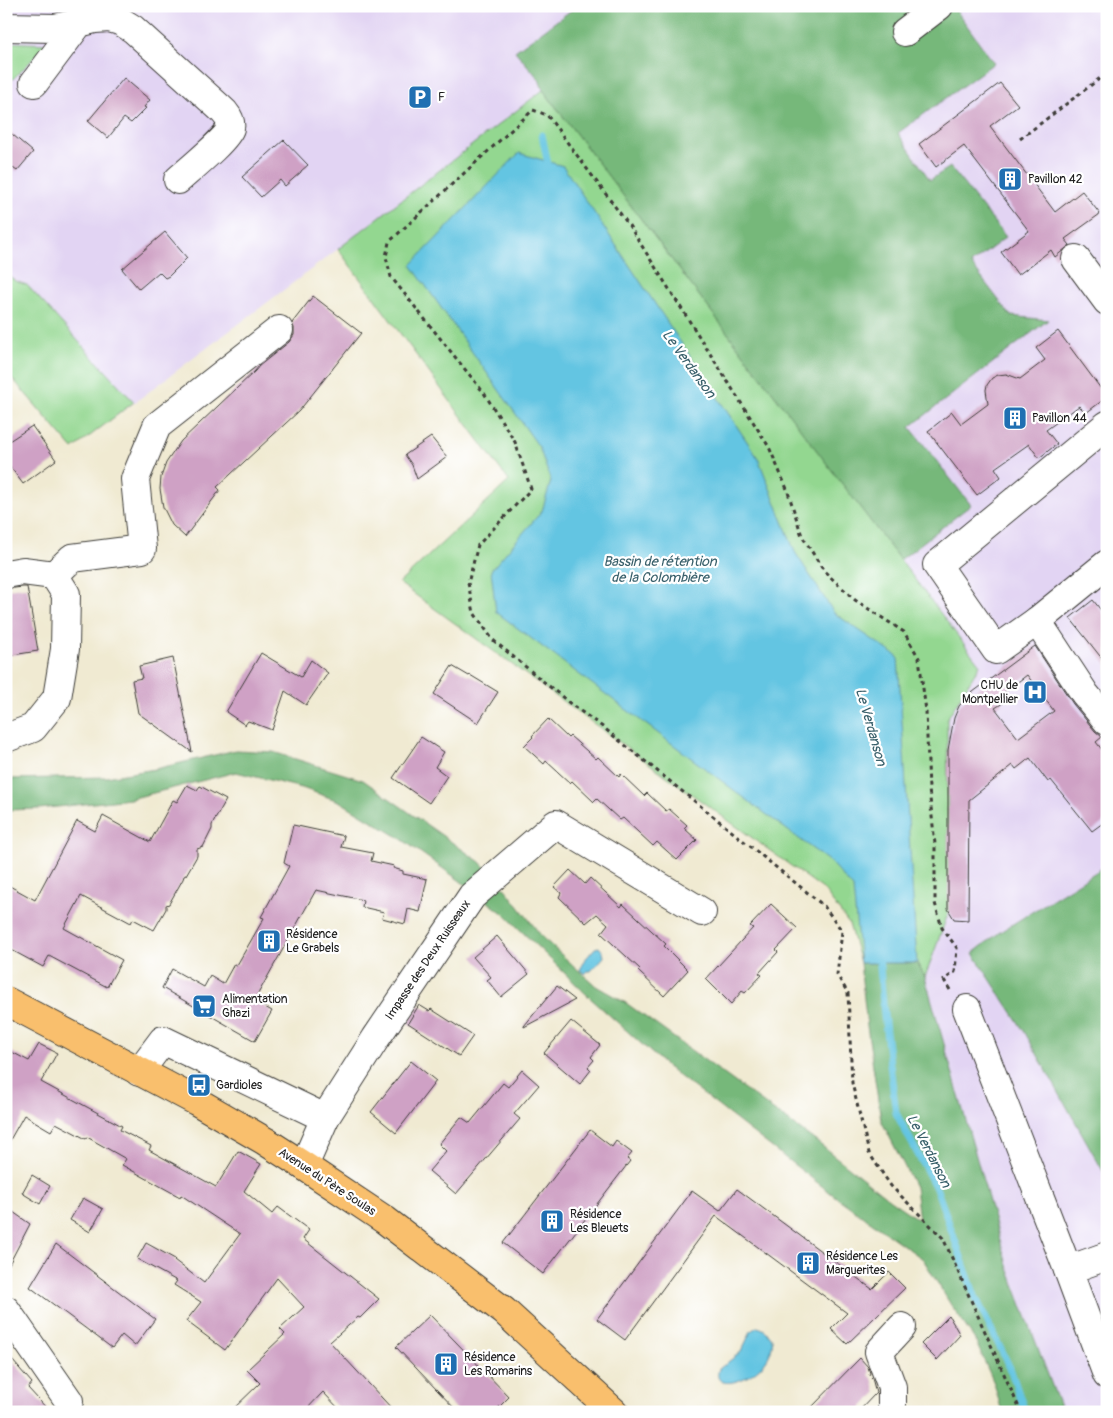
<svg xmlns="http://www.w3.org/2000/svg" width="1113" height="1418" font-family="Pangolin,sans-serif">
  <rect width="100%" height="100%" fill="#fff"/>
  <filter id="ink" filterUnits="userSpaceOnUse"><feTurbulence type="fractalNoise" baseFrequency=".02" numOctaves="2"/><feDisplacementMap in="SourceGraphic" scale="10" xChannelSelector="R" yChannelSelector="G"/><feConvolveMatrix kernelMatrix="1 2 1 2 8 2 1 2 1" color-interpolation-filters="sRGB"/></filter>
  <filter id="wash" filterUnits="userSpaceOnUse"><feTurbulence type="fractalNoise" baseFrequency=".0096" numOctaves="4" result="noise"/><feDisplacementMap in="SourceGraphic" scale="20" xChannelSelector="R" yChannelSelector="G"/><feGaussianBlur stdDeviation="1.12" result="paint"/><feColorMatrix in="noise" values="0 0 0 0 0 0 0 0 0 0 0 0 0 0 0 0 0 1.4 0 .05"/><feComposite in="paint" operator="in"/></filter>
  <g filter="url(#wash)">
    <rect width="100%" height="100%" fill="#f0ead2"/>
    <!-- built -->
    <polygon fill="#e2d4f3" points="6,6 1107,6 1107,1412 1062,1412 1008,1268 925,977 946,912 947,719 980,665 544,90 338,249 73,449 6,371"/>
    <!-- green -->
    <g fill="#93d790" stroke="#587a56">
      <polygon points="6,42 48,44 6,86"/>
      <polygon points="543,90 980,665 947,719 949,911 925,977 916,963 860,963 849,924 823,889 399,583 509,481 338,249"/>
      <polygon points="6,273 15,281 27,285 134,402 73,449 6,371"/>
    </g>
    <!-- forest -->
    <g fill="#76b87a" stroke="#496a4b">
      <polygon points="577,6 909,6 912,10 917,6 953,6 994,63 898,133 930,180 950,167 1006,237 971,264 1011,316 1048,320 910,427 971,505 900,560 543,90 539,79 515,51"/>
      <polygon points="236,750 273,752 363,780 480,862 507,891 543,938 596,986 626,1003 695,1053 817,1142 890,1200 919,1220 915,1187 881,1120 867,1026 860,963 917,963 925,977 1008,1268 1062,1412 1002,1412 994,1383 975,1340 951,1305 923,1259 836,1197 665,1065 588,996 504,914 459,880 400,838 339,801 302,788 236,772 130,799 39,809 6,810 6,779 106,777 155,769"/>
      <polygon points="1107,865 1107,1178 1024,1031 973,953 1000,932"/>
    </g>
    <!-- water -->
    <g fill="#64c5e2" stroke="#40707f">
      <polygon points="519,153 563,166 758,458 795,552 834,613 898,657 917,963 860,963 853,888 830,862 496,612 491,570 542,511 551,481 539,447 411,265"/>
      <polygon points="599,947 603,952 604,957 591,971 588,971 585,974 580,970 582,966 582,963 595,948"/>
      <path d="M757,1327C764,1328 769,1333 772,1339C773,1343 772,1346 771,1350C764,1379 709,1396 719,1369L741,1352L751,1331Z"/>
    </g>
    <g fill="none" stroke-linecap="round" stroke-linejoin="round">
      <!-- stream -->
      <g stroke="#64c5e2" stroke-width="7">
        <polyline points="542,135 549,169"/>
        <polyline points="879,955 884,1015 896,1113 937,1190 975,1296 1010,1368 1025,1412"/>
      </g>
    </g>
    <g id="blocks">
      <!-- building -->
      <g fill="#cfa1c5" fill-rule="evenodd">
        <polygon points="124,78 150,100 144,107 146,108 131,123 124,118 108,138 88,121"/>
        <polygon points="1000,83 1018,105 990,126 1055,212 1082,191 1100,214 1065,239 1070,245 1055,257 1051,250 1018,275 1001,252 1029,231 964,146 936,167 919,144"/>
        <polygon points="6,129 33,152 17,171 6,163"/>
        <polygon points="284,140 308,165 301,171 301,172 285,186 280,180 261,197 242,177"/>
        <polygon points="165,232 187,258 169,276 165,278 159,272 139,289 122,269"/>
        <polygon points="313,296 361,333 299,411 217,487 220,490 185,537 172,525 163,507 160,489 161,477 166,463 181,441 255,371 259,366 289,342 294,335 294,328 292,323"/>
        <polygon points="1058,331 1107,397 1086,413 1079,406 1046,430 1057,444 1039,458 1029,444 995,468 1001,477 977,495 928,431 952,412 961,424 988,404 986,390 987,385 992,378 998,375 1006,374 1020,379 1045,360 1036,348"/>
        <polygon points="32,426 56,460 23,484 6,461 6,443"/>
        <polygon points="431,437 447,457 417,479 412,465 405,455"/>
        <polygon points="23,587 27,587 38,651 6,656 6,589"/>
        <polygon points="1093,600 1107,618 1107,665 1070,618"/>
        <path d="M1035,646L1073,704L1095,731L1102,737L1096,742L1107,756V820L1092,831L1051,780L1048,782L1030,758L1016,769L1013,765L969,800L968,920L954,919L948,909V750L954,718L959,706L969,695ZM1027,675L1054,711L1018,738L995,708L1003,703L998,697Z"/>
        <polygon points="261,653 301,677 311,660 328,673 306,705 285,691 272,730 248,721 245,725 226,712"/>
        <polygon points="173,658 192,752 138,713 132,680 142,678 139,666"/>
        <polygon points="452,666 469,676 470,675 498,692 478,723 434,694"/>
        <polygon points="548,719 568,738 570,736 596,759 598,757 619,777 621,774 644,796 647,793 666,811 669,809 687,825 684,828 697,840 677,860 657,842 653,846 623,818 620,820 597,799 594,802 572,781 570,783 546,761 544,764 524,746 533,737 532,736"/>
        <polygon points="421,737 444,752 435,767 447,776 429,803 393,778"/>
        <polygon points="187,785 197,790 200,786 226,800 212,825 212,829 203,847 197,849 197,856 186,875 184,876 183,879 169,904 166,905 166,909 154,930 133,919 131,923 81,896 64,928 122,960 107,987 49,956 43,967 6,947 6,884 35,900 77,821 95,831 103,816 150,842 173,800 177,802"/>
        <polygon points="293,825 344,836 341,847 373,853 371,861 394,866 393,868 403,871 403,874 427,879 420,912 408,909 405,924 382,918 384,912 362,907 363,900 316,890 254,1001 272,1011 255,1041 162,988 172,969 204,987 210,976 223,984 234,964 237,965 264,918 261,917 289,866 284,863"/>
        <polygon points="570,870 585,884 590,878 621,907 623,904 666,944 664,946 688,970 664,996 638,971 640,969 601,933 608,924 597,914 586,923 559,897 561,893 554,887"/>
        <polygon points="771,904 797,928 776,950 778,952 759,973 762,975 745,993 742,991 731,1004 706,979 753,928 750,926"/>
        <polygon points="497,936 529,974 501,997 487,980 491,977 473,957"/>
        <polygon points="557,986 575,1000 524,1027 524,1026"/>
        <polygon points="419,1005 429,1011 431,1009 473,1036 459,1056 408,1023"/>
        <polygon points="571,1021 600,1045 591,1057 594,1060 588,1067 591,1070 580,1084 544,1053"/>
        <polygon points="39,1044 57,1053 41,1082 122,1126 120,1130 151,1146 149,1150 216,1187 238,1151 261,1164 244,1191 272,1214 278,1207 309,1230 303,1239 379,1299 360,1318 358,1317 330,1342 395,1412 342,1412 323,1392 304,1412 230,1412 260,1383 247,1370 285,1334 280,1329 304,1307 277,1278 225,1350 186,1321 201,1302 174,1285 177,1281 137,1259 146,1243 175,1259 174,1260 204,1283 240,1234 181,1195 180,1197 122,1165 126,1159 87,1137 86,1139 56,1123 51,1131 24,1115 6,1147 6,1049 29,1061"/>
        <polygon points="411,1061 436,1081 396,1133 371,1112"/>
        <polygon points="522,1070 539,1085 514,1114 520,1119 456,1194 429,1171 446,1151 439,1144 461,1117 470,1123 503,1083 508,1087"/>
        <polygon points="590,1130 612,1147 616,1141 632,1153 627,1159 630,1161 543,1274 503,1243"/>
        <polygon points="32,1175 50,1186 40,1204 22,1193"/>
        <polygon points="737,1189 872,1289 889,1272 905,1288 847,1344 831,1329 847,1313 716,1216 625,1340 597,1319 692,1191 720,1211"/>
        <polygon points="83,1198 103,1209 90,1232 70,1220"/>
        <polygon points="6,1207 30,1224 6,1270"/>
        <polygon points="56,1244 155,1319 135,1346 122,1335 112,1348 30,1287"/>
        <polygon points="430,1315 509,1397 494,1412 458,1412 396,1347"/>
        <polygon points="949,1316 960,1335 937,1360 921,1344"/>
        <polygon points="6,1353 32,1383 28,1388 50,1412 6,1412"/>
        <polygon points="860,1358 868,1367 870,1373 869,1375 872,1378 876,1393 858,1412 807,1412"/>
      </g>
    </g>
  </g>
  <g filter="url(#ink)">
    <use href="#blocks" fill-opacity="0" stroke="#3c3b37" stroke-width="1"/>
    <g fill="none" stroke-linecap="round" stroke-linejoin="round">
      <!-- minor casing -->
      <g stroke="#3c3b37" stroke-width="30">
        <g id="minor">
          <polyline points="6,27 55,28 79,23"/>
          <polyline points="905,32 939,6"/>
          <path d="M34,83L79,23L95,19L109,18L120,21L133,29L220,108C225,112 232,120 230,128C228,138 188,171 178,180"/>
          <polyline points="1076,259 1107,301"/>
          <polyline points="1107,425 937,565 996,650 1037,621 1107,564"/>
          <polyline points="6,574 23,571 54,575 66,594 65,649 57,698 33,728 6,738"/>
          <polyline points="54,575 72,558 142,549 135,479 157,426 279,330"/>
          <polyline points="1037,621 1085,694 1107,721"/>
          <polyline points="967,1009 1068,1270 1107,1375"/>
          <polyline points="139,1072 163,1040 325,1118"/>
          <polyline points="304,1166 325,1118 376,1038 472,896 556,824 702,912"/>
          <polyline points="1068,1270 1107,1256"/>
          <polyline points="6,1310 69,1401"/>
          <polyline points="892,1405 892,1387 879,1352 902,1327"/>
        </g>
      </g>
      <!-- major casing -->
      <g stroke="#3c3b37" stroke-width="30">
        <polyline id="major" points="6,1001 196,1101 265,1141 304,1166 385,1220 504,1311 614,1412"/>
      </g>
      <!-- path -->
      <g stroke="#3c3b37" stroke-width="3" stroke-dasharray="4 4" stroke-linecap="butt">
        <polyline points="1020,139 1107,73"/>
        <polyline points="950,990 944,980 955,972 957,948 942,928 935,903 935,844 929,789 926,711 919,658 904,632 855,600 824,571 802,536 787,489 769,447 628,224 547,115 533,110 389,242 386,257 391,277 484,393 515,442 531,489 478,545 468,583 474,613 493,640 572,705 604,728 824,906 842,931 837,975 848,993 852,1083 869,1153 891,1186 943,1238 1021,1412"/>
      </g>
      <!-- minor -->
      <use href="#minor" stroke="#fff" stroke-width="28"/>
      <!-- major -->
      <use href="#major" stroke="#f9bf6d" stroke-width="28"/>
    </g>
  </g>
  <!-- icons -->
  <defs>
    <g id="parking-square" transform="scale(1.25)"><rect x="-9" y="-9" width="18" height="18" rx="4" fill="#1f6fb2" stroke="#fff"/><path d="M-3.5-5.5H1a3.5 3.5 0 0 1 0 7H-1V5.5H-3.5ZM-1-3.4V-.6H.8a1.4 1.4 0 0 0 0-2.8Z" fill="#fff"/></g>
    <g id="building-square" transform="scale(1.25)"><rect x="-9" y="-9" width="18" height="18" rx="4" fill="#1f6fb2" stroke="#fff"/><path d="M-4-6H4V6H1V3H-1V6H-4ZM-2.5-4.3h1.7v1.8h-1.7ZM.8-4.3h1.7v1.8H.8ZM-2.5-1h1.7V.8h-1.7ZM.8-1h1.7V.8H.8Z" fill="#fff"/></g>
    <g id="hospital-square" transform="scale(1.25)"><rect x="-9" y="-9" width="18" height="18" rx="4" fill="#1f6fb2" stroke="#fff"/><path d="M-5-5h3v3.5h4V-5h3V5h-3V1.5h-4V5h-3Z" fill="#fff"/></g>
    <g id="supermarket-square" transform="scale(1.25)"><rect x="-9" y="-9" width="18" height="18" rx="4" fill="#1f6fb2" stroke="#fff"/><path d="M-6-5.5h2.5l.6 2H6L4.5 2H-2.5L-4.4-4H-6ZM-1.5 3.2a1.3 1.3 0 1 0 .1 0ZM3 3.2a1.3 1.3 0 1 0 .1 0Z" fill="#fff"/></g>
    <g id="bus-square" transform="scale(1.25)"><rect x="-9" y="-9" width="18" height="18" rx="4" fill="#1f6fb2" stroke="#fff"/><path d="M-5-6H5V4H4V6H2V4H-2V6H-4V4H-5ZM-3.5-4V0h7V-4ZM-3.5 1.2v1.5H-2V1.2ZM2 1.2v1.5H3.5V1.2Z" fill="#fff"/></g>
  </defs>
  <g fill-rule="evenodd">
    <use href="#parking-square" x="420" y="97"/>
    <use href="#building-square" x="1010" y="179"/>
    <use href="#building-square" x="1015" y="418"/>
    <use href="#hospital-square" x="1035" y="692"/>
    <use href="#building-square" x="269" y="941"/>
    <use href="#supermarket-square" x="204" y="1006"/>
    <use href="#bus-square" x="199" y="1085"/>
    <use href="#building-square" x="552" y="1221"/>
    <use href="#building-square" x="808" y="1263"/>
    <use href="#building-square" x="446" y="1364"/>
  </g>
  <g text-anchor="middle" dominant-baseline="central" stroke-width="4.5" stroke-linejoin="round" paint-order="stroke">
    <!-- poi labels -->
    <g font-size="12" fill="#1c1c1c" stroke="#fff" text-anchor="start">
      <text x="438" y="97">F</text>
      <text x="1028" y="179">Pavillon 42</text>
      <text x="1032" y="418">Pavillon 44</text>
      <text x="1018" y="685" text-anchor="end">CHU de<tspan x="1018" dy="14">Montpellier</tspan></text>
      <text x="286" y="934">Résidence<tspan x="286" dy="14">Le Grabels</tspan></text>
      <text x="222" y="999">Alimentation<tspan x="222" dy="14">Ghazi</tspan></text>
      <text x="216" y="1085">Gardioles</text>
      <text x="570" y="1214">Résidence<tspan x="570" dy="14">Les Bleuets</tspan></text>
      <text x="826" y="1256">Résidence Les<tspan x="826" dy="14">Marguerites</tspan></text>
      <text x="464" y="1357">Résidence<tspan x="464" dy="14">Les Romarins</tspan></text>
    </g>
    <!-- street labels -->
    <g font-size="12" fill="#1c1c1c" stroke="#fff">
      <text transform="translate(428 960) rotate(-56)">Impasse des Deux Ruisseaux</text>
      <text transform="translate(327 1182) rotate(33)">Avenue du Père Soulas</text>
    </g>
    <!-- water labels -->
    <g font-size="14" font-style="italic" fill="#39606b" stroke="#fff">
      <text transform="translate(689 364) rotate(54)">Le Verdanson</text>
      <text x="660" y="561">Bassin de rétention<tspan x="660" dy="16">de la Colombière</tspan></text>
      <text transform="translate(871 727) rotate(74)">Le Verdanson</text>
      <text transform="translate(929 1151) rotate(63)">Le Verdanson</text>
    </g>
  </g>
  <!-- margin -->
  <rect width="1113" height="1418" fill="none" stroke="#fff" stroke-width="25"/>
</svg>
